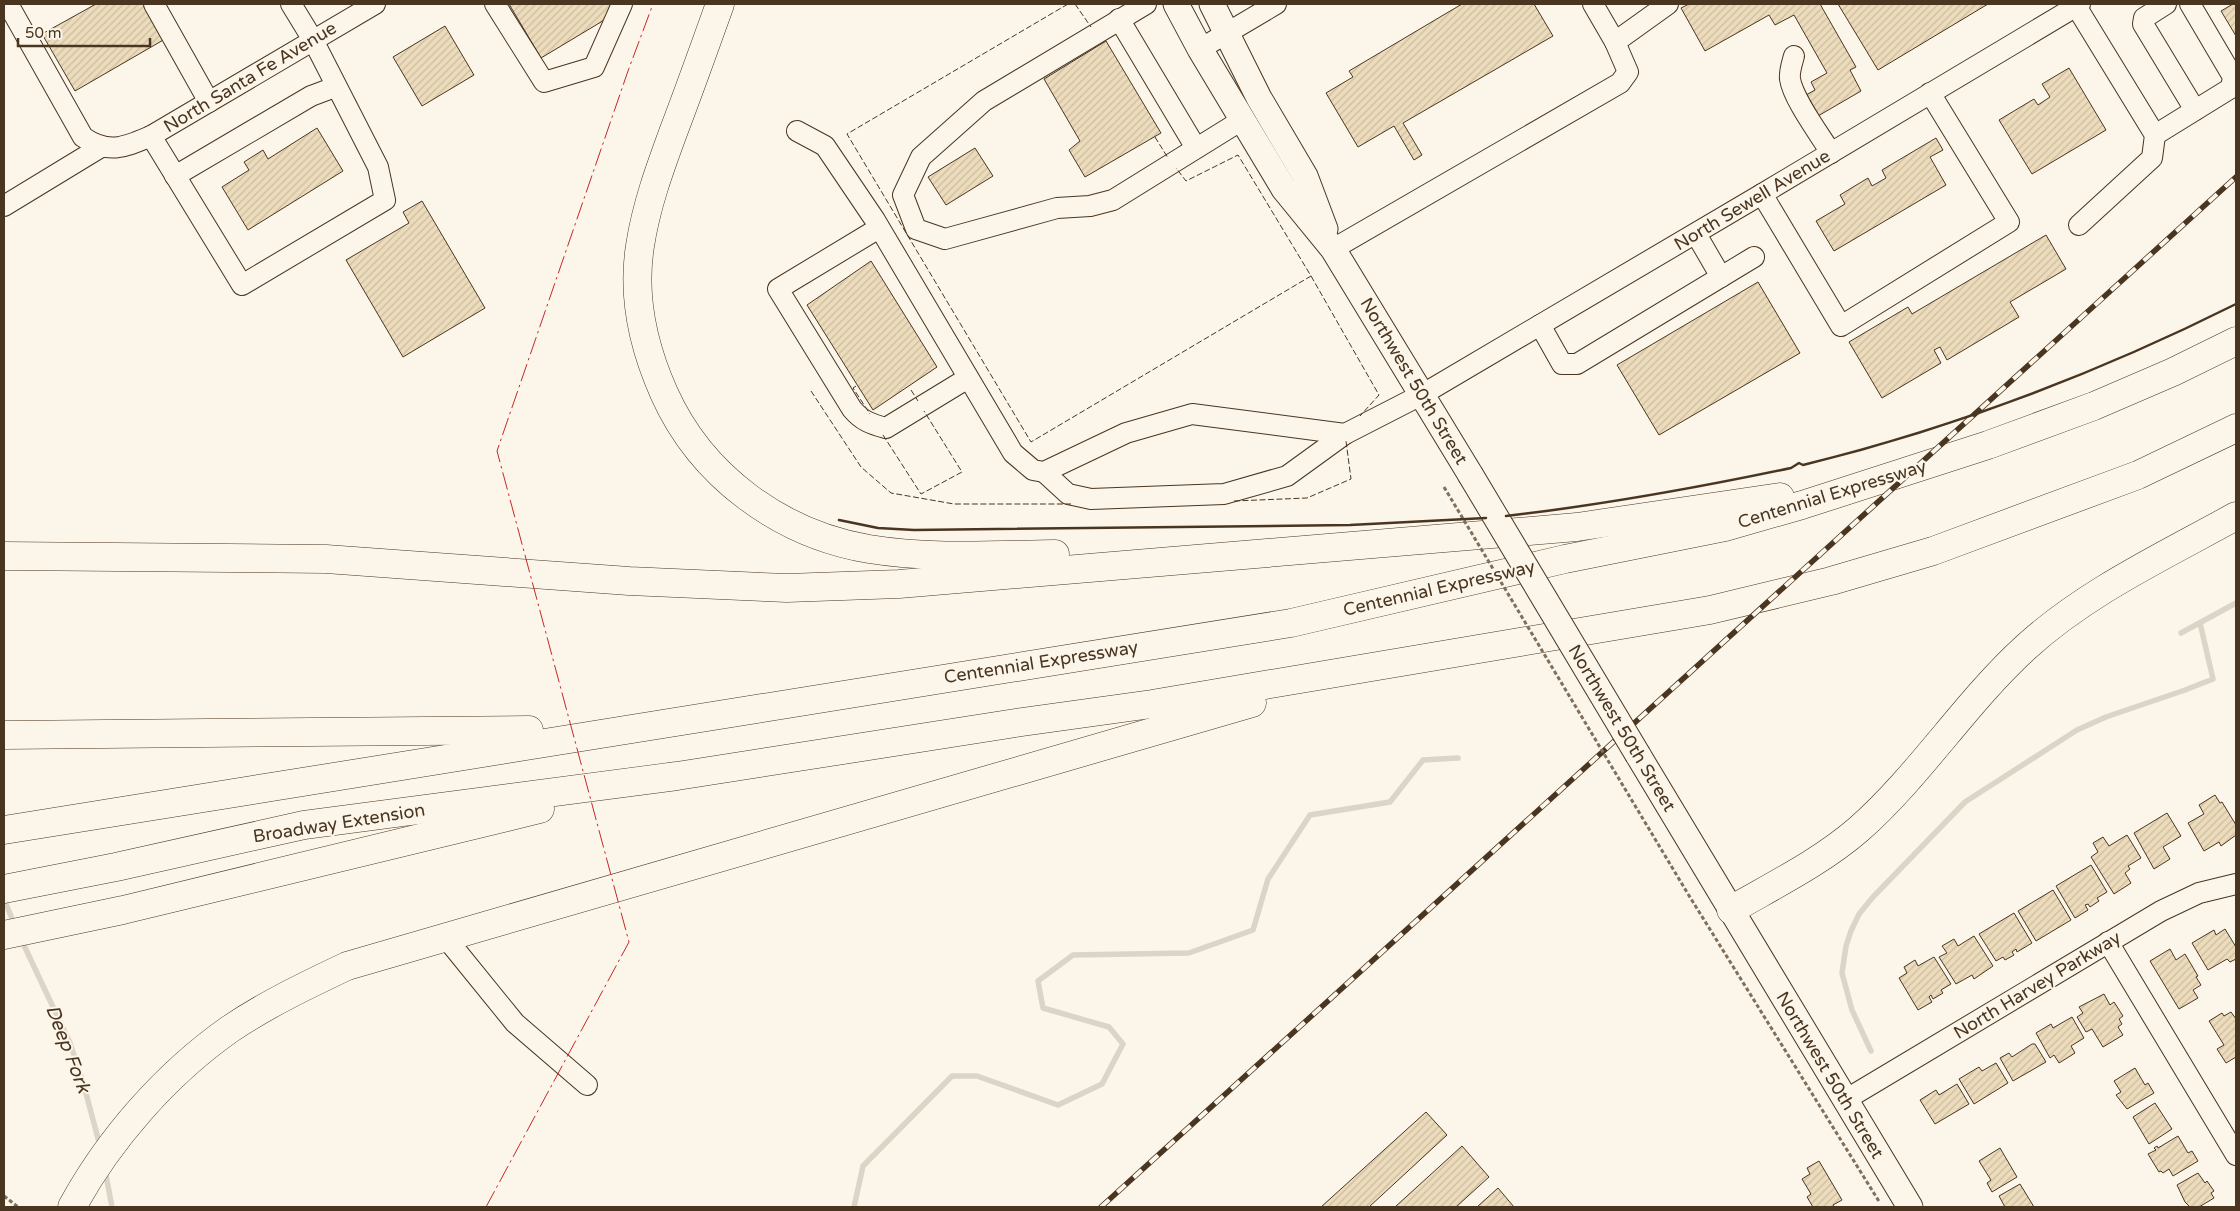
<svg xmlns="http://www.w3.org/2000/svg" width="2240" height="1211" font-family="'Varela Round',sans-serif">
  <defs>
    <pattern id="building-hatch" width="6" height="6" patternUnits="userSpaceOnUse" patternTransform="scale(1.25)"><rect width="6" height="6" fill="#ecdcbc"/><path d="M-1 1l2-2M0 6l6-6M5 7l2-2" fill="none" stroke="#ccbda1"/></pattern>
  </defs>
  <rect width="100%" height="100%" fill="#fbf6e9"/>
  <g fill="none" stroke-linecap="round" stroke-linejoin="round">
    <!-- stream -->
    <g stroke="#dcd4c6" stroke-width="5.5">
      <polyline points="2181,633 2236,603"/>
      <polyline points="4,899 15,926"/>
      <polyline points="21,939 70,1043 83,1082 100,1146"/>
      <polyline points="1871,1051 1852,1010 1842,973 1846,946 1851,931 1859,914 1873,897 1965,802 2077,730 2106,717 2185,690 2213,679 2200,623"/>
      <polyline points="105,1170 112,1207"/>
      <polyline points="854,1207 863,1166 952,1076 977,1076 1058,1105 1102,1084 1123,1044 1109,1027 1043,1008 1038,981 1073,955 1189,953 1253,930 1268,879 1310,815 1390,802 1423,760 1458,758"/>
    </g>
  </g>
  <!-- building -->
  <g fill="url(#building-hatch)" stroke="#4a3520">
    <polygon points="96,4 144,4 165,39 75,91 42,34"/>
    <polygon points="509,4 616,4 611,16 541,58"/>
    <polygon points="1462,4 1534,4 1553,36 1403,123 1422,155 1414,160 1394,126 1358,147 1326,93 1353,77 1349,71"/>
    <polygon points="1689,4 1820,4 1856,67 1850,70 1861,91 1818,116 1806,95 1815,90 1811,82 1827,73 1794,15 1775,25 1769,15 1705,51 1681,8"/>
    <polygon points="1838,4 1988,4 1878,70"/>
    <polygon points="2233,4 2236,4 2236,36 2221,11"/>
    <polygon points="445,26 474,75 422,106 393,57"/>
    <polygon points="1106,41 1161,133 1085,177 1069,150 1080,141 1044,79"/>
    <polygon points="2069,68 2106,130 2032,174 1999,120 2034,99 2038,105 2050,97 2042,84"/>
    <polygon points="317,128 343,171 248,230 222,187 249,170 244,162 263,150 268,159"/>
    <polygon points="1936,138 1943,150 1930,157 1946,185 1834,251 1816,221 1845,204 1840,195 1868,178 1872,186 1886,178 1882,170"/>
    <polygon points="975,148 993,176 946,205 928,177"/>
    <polygon points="422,201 485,308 403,357 346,260 409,223 403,212"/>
    <polygon points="2046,235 2066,269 2010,302 2019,317 1947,360 1940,347 1934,350 1941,363 1882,398 1849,342 1908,307 1912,314"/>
    <polygon points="871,261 937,367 873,410 807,305"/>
    <polygon points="1758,282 1800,353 1659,435 1617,365"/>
    <polygon points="2215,795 2220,803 2222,802 2236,825 2236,835 2221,846 2219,842 2204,851 2188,823 2204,814 2199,805"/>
    <polygon points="2167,813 2181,836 2163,847 2170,859 2154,869 2134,833"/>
    <polygon points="2127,835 2141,858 2128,866 2130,869 2125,873 2131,883 2114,894 2091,857 2098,852 2093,843 2103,837 2109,846"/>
    <polygon points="2091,865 2107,892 2097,898 2099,901 2090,907 2088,904 2085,905 2088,910 2075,918 2056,886"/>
    <polygon points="2053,890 2071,920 2036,941 2018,911"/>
    <polygon points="2014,913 2032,943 2017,952 2016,949 2012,952 2014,955 2005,960 2003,957 1996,961 1979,934"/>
    <polygon points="2225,929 2236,947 2236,959 2230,962 2227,959 2208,970 2192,943 2214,930 2216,935"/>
    <polygon points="1974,936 1993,966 1974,979 1972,975 1956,984 1939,957 1947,953 1942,946 1954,939 1958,946"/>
    <polygon points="2170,949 2176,960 2185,954 2198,976 2196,977 2201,985 2193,990 2198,998 2179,1009 2150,961"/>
    <polygon points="1934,957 1951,984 1941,990 1943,993 1933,999 1931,995 1929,997 1932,1002 1918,1010 1899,978 1907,973 1904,967 1915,960 1918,966"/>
    <polygon points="2104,994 2110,1005 2114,1002 2123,1016 2119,1019 2122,1024 2118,1027 2123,1035 2103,1047 2092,1029 2086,1032 2077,1017 2083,1013 2079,1007"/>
    <polygon points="2231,1012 2236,1019 2236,1057 2226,1063 2217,1049 2224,1045 2209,1021 2222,1013 2224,1016"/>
    <polygon points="2072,1017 2084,1038 2071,1046 2075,1053 2059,1063 2054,1055 2050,1058 2036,1033 2051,1024 2053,1028"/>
    <polygon points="2032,1044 2035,1044 2046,1062 2013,1081 2000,1058 2009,1053 2012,1057"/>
    <polygon points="1996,1063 2008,1083 1974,1104 1959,1079 1979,1067 1982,1071"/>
    <polygon points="2135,1068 2145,1085 2148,1083 2154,1093 2127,1109 2116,1095 2121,1092 2114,1081"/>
    <polygon points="1957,1084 1969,1104 1935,1124 1920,1100 1936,1090 1939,1095"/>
    <polygon points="2155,1103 2172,1129 2149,1144 2133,1117"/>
    <polygon points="1426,1112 1447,1135 1369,1207 1321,1207"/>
    <polygon points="2178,1136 2188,1153 2192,1151 2198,1161 2173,1176 2169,1169 2163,1173 2161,1171 2159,1172 2148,1154 2156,1150 2154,1148 2157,1146 2158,1148"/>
    <polygon points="1462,1146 1489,1177 1456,1207 1395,1207"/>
    <polygon points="2000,1148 2017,1177 1992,1192 1987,1183 1991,1180 1979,1161"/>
    <polygon points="1819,1161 1842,1200 1833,1205 1834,1207 1813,1207 1807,1197 1811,1194 1802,1179 1810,1174 1807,1168"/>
    <polygon points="2198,1173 2205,1183 2207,1181 2214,1191 2211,1193 2214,1198 2199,1207 2190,1207 2185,1202 2177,1185"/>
    <polygon points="2020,1184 2034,1207 2005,1207 1999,1196"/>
    <polygon points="1498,1188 1514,1207 1477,1207"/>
  </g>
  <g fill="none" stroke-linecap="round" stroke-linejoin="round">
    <!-- minor casing -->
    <g stroke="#4a3520" stroke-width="22">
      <g id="minor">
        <path d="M8,4L83,137C109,155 125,147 151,136L375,4"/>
        <polyline points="154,4 209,102"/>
        <polyline points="495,4 544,82 594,67 622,4"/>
        <polyline points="1146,4 984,101 921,157 903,195 916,229 945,239 1057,208 1090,206 1113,200 1242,120"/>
        <polyline points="1593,4 1615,42 1668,4"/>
        <polyline points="2166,4 2144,18 2143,24 2195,110"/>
        <polyline points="2076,6 2155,135 2152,158 2079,225"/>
        <polyline points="1119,19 1196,148"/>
        <polyline points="1200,49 1276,4"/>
        <path d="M1794,56C1792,63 1789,72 1790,79C1793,99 1820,135 1831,153"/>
        <polyline points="797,131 825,146 875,220 1013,453 1033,470 1044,472 1126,433 1192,414 1345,434 1423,394 1762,194 2080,4"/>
        <polyline points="2155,135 2231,88 2233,77 2190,4"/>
        <polyline points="151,136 242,285 385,200 378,167 313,40 291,4"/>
        <polyline points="175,176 311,96 335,87"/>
        <polyline points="1762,194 1841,326 2009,222 1930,93"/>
        <polyline points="4,206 101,147"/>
        <path d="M879,228L778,289L852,409C862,421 871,424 886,428L968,378"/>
        <polyline points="1696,234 1721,277"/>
        <polyline points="1333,249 1620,83 1628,72 1615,42"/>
        <polyline points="1540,325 1562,364 1577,364 1754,257"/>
        <polyline points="1044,472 1068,494 1091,499 1224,494 1287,476 1345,434"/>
        <polyline points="446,938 515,1023 587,1085"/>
        <polyline points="2108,942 2236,1155"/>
        <polyline points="1845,1100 2161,911 2199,893 2236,884"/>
      </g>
    </g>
    <!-- major casing -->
    <g stroke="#4a3520" stroke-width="27">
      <g id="major">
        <polyline points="1176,4 1200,49 1284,189 1333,249 1470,474"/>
        <polyline points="1212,4 1259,98 1305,176 1325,229"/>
        <polyline points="1638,755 1910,1207"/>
      </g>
    </g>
    <!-- highway casing -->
    <g stroke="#4a3520" stroke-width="29">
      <g id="highway">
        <path d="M720,4C705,46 690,88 674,130C660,168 646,206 640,246C632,296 644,348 664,393C701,476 780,534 869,549C930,559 993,555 1055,554"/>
        <polyline points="4,556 326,559 629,581 787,588 899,584 1577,527 1780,497"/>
        <polyline points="4,735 529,730"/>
        <polyline points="4,830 1291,623 1565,559 1725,527 1802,505 1988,445 2094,406 2173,372 2236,341"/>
        <polyline points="4,889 116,867 304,825 677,776 1022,722 1152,704 1710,610 1831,581 1933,551 2138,475 2236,428"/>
        <path d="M1731,910C1774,885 1821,862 1859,829C1920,775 1965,703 2025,648C2086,592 2164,556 2236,516"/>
        <polyline points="4,935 123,910 540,809"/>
        <path d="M72,1207C109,1139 166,1074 230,1029C267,1004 307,985 347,966L1252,703"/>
      </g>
    </g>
    <!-- path -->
    <g stroke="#7f6f5c" stroke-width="3" stroke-dasharray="4 2.5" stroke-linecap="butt">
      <polyline points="1688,894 1880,1203"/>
      <polyline points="4,1196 18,1207"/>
    </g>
    <!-- minor -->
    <use href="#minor" stroke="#fbf6e9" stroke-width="20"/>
    <!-- major -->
    <use href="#major" stroke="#fbf6e9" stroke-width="25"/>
    <!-- highway -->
    <use href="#highway" stroke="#fbf6e9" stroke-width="28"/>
    <!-- rail casing -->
    <g stroke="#4a3520" stroke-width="5.5">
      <polyline id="rail" points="1101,1207 2236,177"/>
    </g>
    <!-- rail -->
    <use href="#rail" stroke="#fbf6e9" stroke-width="4" stroke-dasharray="11" stroke-linecap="butt"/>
    <!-- major-bridge casing -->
    <g stroke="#4a3520" stroke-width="27" stroke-linecap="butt">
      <polyline id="major-bridge" points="1470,474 1638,755"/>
    </g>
    <!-- path-bridge -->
    <polyline stroke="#7f6f5c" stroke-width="3" stroke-dasharray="4 2.5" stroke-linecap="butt" points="1444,487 1688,894"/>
    <!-- major-bridge -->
    <use href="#major-bridge" stroke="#fbf6e9" stroke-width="25"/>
    <!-- fence -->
    <g stroke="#4a3520" stroke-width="1" stroke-dasharray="6 2.5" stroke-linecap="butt">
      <polyline points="1068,4 847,134 1031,442 1311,276 1238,155 1186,181 1176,168"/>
      <polyline points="1075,4 1091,27"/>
      <polyline points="1155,137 1168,158"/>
      <polyline points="1311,276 1379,395 1360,416"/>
      <polyline points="856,386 853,388 870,414"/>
      <polyline points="911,390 918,401"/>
      <polyline points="811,391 861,467 891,493 954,504 1071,504"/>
      <polyline points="883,435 921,494 962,472 924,411"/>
      <polyline points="1234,501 1307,498 1351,479 1346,441"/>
    </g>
    <!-- wall -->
    <g stroke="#4a3520" stroke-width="2.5">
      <path d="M1506,516C1602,505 1696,488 1791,468L1799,463L1803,465C1954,428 2098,373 2236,304"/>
      <polyline points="839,520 878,528 914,530 1350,525 1486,518"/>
    </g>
    <!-- power -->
    <polyline stroke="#c62828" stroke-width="1" stroke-dasharray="18 4 2.5 4" stroke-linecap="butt" points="486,1207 629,942 497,451 628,71 653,4"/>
  </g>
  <g text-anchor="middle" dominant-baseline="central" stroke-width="4" stroke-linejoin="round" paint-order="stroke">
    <!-- street labels -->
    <g font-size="18" fill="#4a3520" stroke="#fbf6e9">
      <text transform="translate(250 77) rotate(-31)">North Santa Fe Avenue</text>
      <text transform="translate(1752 200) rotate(-31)">North Sewell Avenue</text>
      <text transform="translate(1414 381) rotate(59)">Northwest 50th Street</text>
      <text transform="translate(1832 494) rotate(-17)">Centennial Expressway</text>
      <text transform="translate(1439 588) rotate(-13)">Centennial Expressway</text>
      <text transform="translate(1041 662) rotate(-9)">Centennial Expressway</text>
      <text transform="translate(1622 728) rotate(59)">Northwest 50th Street</text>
      <text transform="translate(339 823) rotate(-9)">Broadway Extension</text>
      <text transform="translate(2037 985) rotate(-31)">North Harvey Parkway</text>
      <text transform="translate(1830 1075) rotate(59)">Northwest 50th Street</text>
    </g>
    <!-- water labels -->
    <g font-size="19" font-style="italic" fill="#4a3520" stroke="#fbf6e9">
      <text transform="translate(68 1049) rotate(69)">Deep Fork</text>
    </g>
  </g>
  <!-- border -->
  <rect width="2240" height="1211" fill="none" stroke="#4a3520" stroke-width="10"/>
  <!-- scale -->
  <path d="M18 38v8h132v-8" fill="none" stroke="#4a3520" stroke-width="2.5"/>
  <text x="25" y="38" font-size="15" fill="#4a3520" stroke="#fbf6e9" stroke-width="4" paint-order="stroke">50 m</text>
</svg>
